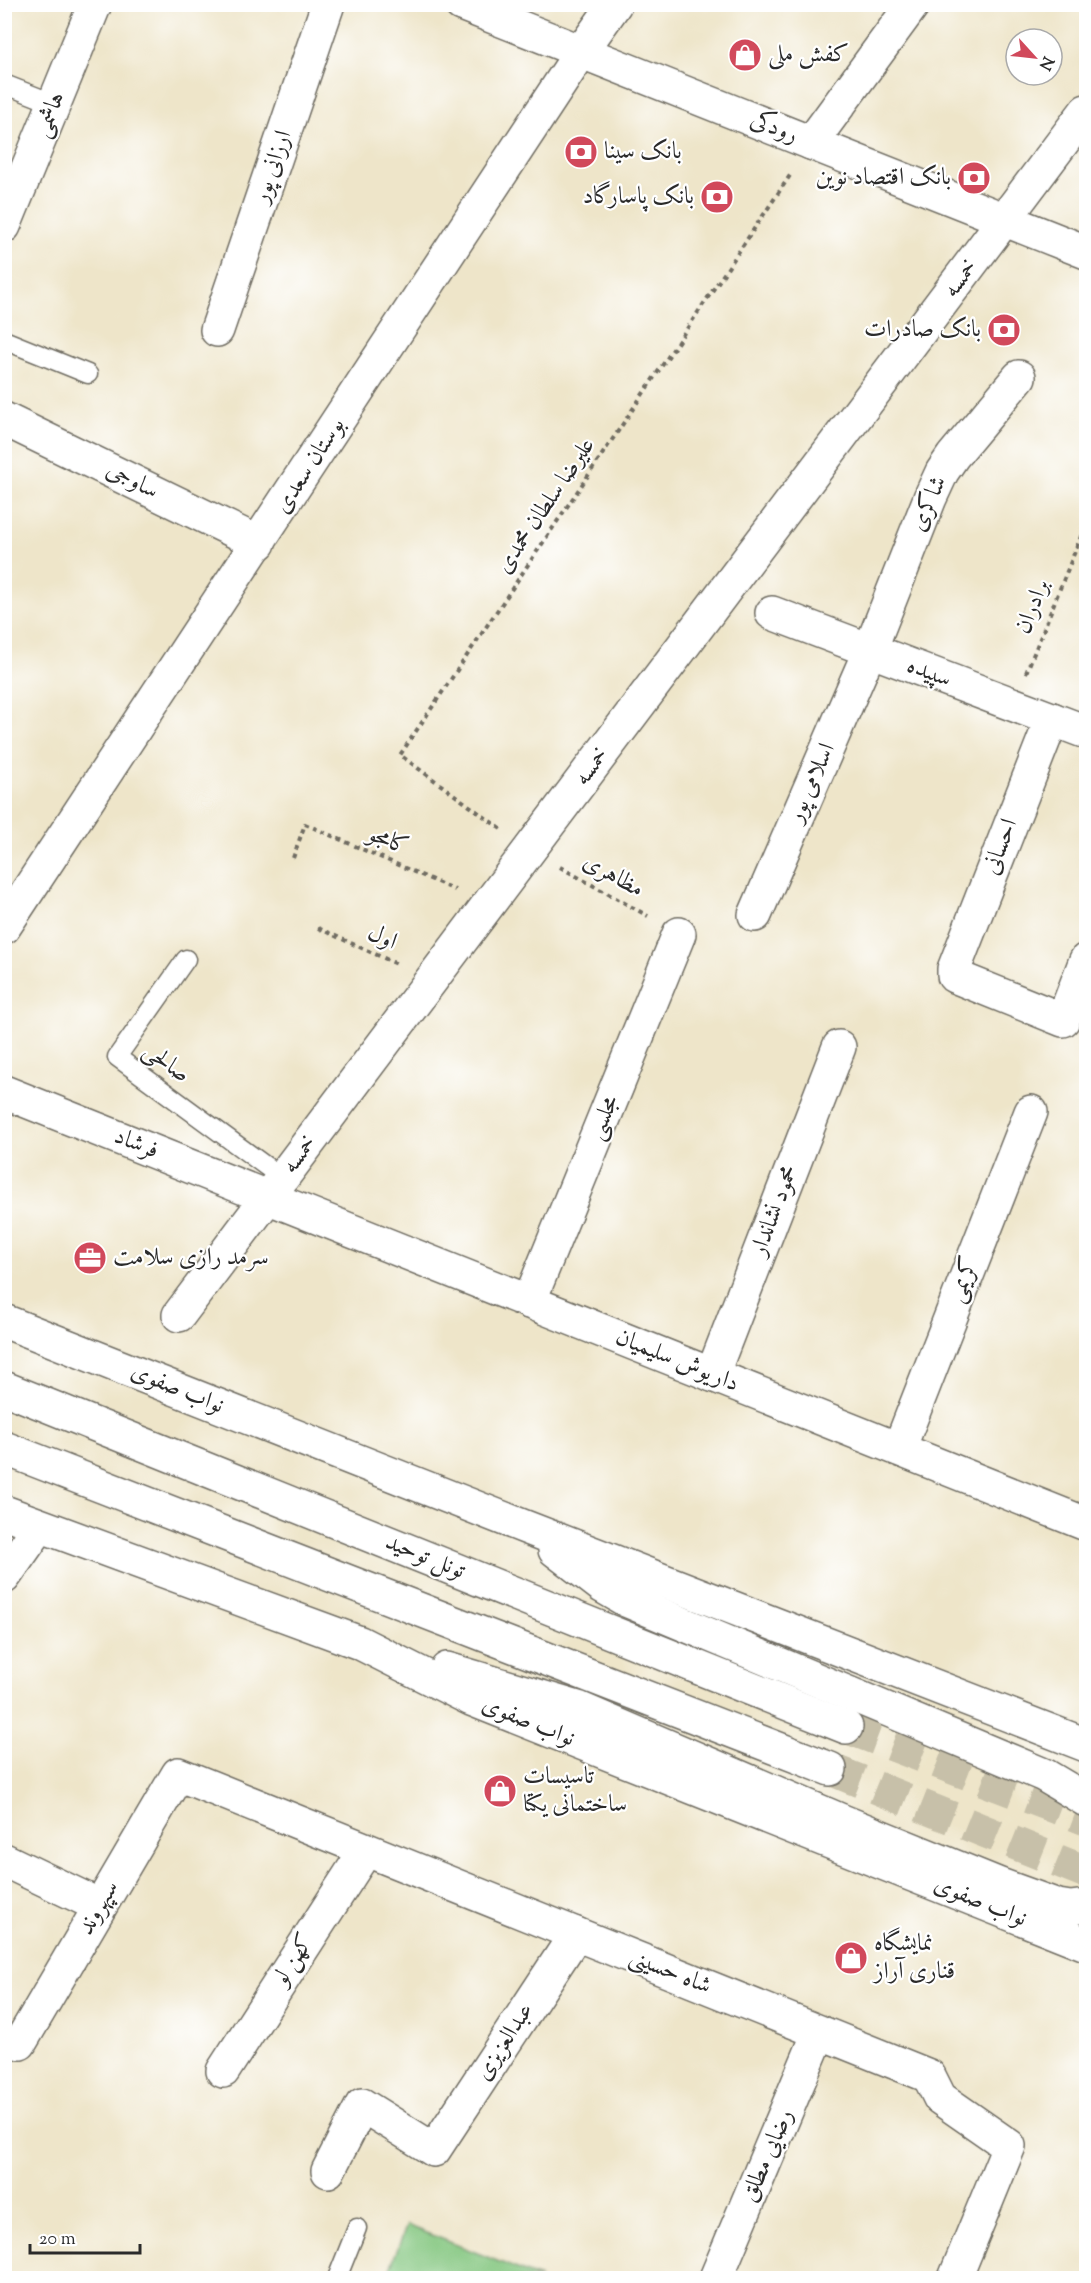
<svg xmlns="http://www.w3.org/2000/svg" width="1091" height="2283" font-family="'Sorts Mill Goudy',Amiri,serif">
  <rect width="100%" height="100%" fill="#fff"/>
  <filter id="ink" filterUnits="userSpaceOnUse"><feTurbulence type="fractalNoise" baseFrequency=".0167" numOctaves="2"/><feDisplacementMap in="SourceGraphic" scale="12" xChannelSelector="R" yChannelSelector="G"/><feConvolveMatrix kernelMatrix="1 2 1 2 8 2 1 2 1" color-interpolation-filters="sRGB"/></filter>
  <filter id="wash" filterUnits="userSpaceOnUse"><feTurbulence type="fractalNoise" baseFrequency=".008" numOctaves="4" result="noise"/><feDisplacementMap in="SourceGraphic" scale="24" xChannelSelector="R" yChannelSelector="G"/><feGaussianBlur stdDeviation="1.35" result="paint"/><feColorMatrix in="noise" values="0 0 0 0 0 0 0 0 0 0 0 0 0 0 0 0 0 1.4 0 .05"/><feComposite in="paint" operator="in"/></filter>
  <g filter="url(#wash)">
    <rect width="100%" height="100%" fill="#eee5c9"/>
    <!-- green -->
    <polygon fill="#83c67f" stroke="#577855" stroke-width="1.5" points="407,2225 540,2278 386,2278"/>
  </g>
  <g filter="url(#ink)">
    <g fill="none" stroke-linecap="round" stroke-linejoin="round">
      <!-- highway-tunnel -->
      <g stroke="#c7c0a9" stroke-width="33" stroke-dasharray="33 16" stroke-linecap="butt">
        <polyline points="846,1727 1086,1819"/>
        <polyline points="830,1769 1086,1872"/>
      </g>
      <!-- lane casing -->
      <g stroke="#6f6c62" stroke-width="21">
        <g id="lane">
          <polyline points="4,84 55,104"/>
          <polyline points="4,340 88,374"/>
          <polyline points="186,959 117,1057 282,1178"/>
          <polyline points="337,2278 357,2228"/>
        </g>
      </g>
      <!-- street casing -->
      <g stroke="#6f6c62" stroke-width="36">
        <g id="street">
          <polyline points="811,143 913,4"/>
          <polyline points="217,330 328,4"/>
          <polyline points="4,419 259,543"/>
          <polyline points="772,613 1086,732"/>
          <polyline points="1052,719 954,969 954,976 1063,1020 1086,960"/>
          <polyline points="755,915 870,650 930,498 942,472 953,456 1019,377"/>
          <polyline points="4,1092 1086,1524"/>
          <polyline points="529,1302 679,934"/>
          <polyline points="179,1315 1086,111"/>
          <polyline points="712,1375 839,1047"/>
          <polyline points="899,1449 1031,1112"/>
          <polyline points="4,1860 100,1906"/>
          <polyline points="20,2043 178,1774 929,2076 940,2098 1009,2146 955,2278"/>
          <polyline points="223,2071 366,1850"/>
          <polyline points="328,2171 362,2105 434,2150 576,1934"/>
          <polyline points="716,2278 819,2033"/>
        </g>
      </g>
      <!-- secondary casing -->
      <g stroke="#6f6c62" stroke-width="36">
        <g id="secondary">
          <polyline points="461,4 1086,252"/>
          <polyline points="4,226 95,4"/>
          <polyline points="4,927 581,52 615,4"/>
          <polyline points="4,1577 40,1526"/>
        </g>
      </g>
      <!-- primary casing -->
      <g stroke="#6f6c62" stroke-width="36">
        <g id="primary">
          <polyline points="4,1321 525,1527 1086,1745"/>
          <polyline points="4,1512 360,1643 471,1699 1086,1944"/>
          <polyline points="555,1550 602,1586 626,1600 1044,1775 1086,1800"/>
          <polyline points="447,1669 578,1708 842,1821 1000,1885 1058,1906 1070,1908 1086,1906"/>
        </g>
      </g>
      <!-- highway casing -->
      <g stroke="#6f6c62" stroke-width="36">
        <g id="highway">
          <polyline points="4,1388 846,1727"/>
          <polyline points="4,1448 830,1769"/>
        </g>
      </g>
      <!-- path -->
      <g stroke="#6f6c62" stroke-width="4" stroke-dasharray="4.5 4.5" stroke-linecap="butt">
        <polyline points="1026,673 1086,524"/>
        <polyline points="501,829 400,755 791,174"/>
        <polyline points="293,858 305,824 455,890"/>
        <polyline points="560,867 648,916"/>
        <polyline points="318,928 399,965"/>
      </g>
      <!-- lane -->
      <use href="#lane" stroke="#fff" stroke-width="18"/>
      <!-- street -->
      <use href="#street" stroke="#fff" stroke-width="33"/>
      <!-- secondary -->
      <use href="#secondary" stroke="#fff" stroke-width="33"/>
      <!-- primary -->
      <use href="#primary" stroke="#fff" stroke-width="33"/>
      <!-- highway -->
      <use href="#highway" stroke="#fff" stroke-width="33"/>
    </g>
  </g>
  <!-- icons -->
  <defs>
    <g id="shop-disc" transform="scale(1.725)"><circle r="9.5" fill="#d1495b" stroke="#fff"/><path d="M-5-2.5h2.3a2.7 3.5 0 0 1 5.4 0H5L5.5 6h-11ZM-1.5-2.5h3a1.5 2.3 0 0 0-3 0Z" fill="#fff"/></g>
    <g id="bank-disc" transform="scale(1.725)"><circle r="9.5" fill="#d1495b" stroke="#fff"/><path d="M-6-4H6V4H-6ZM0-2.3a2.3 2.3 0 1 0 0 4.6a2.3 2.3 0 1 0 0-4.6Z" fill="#fff"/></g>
    <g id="office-disc" transform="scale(1.725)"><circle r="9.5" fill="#d1495b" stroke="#fff"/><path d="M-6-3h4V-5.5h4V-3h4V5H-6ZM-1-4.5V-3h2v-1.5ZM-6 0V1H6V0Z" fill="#fff"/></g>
  </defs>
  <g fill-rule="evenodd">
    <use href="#shop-disc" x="745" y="55"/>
    <use href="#bank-disc" x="581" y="152"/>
    <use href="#bank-disc" x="974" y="178"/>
    <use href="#bank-disc" x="717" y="197"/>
    <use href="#bank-disc" x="1004" y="330"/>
    <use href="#office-disc" x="90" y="1258"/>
    <use href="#shop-disc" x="500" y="1791"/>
    <use href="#shop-disc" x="851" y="1958"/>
  </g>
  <g text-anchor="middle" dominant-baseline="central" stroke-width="4.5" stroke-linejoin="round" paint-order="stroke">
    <!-- poi labels -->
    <g font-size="24" fill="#2b2b2b" stroke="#fff" text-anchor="start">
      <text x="768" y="55">کفش ملی</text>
      <text x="604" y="152">بانک سینا</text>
      <text x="951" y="178" text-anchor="end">بانک اقتصاد نوین</text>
      <text x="694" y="197" text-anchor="end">بانک پاسارگاد</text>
      <text x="981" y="330" text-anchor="end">بانک صادرات</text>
      <text x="113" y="1258">سرمد رازی سلامت</text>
      <text x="523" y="1777">تاسیسات<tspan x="523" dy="28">ساختمانی یکتا</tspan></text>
      <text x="874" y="1944">نمایشگاه<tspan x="874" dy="28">قناری آراز</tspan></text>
    </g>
    <!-- street labels -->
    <g font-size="24" fill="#2b2b2b" stroke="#fff">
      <text transform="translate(50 115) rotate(-68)">هاشمی</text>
      <text transform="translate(774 128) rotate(22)">رودکی</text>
      <text transform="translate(273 167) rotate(-71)">ارزانی پور</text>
      <text transform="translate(961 279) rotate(-53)">خمسه</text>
      <text transform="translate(310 466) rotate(-57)">بوستان سعدی</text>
      <text transform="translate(132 481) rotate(26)">ساوجی</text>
      <text transform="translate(929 504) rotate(-66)">شاکری</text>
      <text transform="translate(546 506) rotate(-56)">علیرضا سلطان محمدی</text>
      <text transform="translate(1033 607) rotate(-68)">برادران</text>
      <text transform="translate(929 673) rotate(21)">سپیده</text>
      <text transform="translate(592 767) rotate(-53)">خمسه</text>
      <text transform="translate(812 783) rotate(-66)">اسلامی پور</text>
      <text transform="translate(388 841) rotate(23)">کامجو</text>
      <text transform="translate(1001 847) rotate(-69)">احسانی</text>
      <text transform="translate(613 876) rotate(29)">مظاهری</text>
      <text transform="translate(382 938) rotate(24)">اول</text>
      <text transform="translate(166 1063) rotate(36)">صالحی</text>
      <text transform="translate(604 1118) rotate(-68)">مجلسی</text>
      <text transform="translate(136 1144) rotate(22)">فرشاد</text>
      <text transform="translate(300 1155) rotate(-53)">خمسه</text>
      <text transform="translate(775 1211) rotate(-69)">محمود نشاندار</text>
      <text transform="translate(964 1280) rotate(-69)">کریمی</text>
      <text transform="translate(677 1361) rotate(22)">داریوش سلیمیان</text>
      <text transform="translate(177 1389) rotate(22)">نواب صفوی</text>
      <text transform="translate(425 1557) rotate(22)">تونل توحید</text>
      <text transform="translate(528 1722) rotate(22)">نواب صفوی</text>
      <text transform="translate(980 1902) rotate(22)">نواب صفوی</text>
      <text transform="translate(99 1908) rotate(-60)">سپهروند</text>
      <text transform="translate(294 1960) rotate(-57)">کهن لو</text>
      <text transform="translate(670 1972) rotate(22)">شاه حسینی</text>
      <text transform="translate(505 2042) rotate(-57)">عبدالعزیزی</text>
      <text transform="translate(768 2156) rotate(-67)">رضایی مطلق</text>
    </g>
  </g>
  <!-- margin -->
  <rect width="1091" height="2283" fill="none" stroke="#fff" stroke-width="24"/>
  <!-- north arrow -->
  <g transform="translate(1034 57) rotate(117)"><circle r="28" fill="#ffffff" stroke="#aaaaaa" stroke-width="1.5"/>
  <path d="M0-4.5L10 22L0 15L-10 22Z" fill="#d1495b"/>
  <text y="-9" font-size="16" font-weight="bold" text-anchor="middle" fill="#2b2b2b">N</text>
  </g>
  <!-- scale -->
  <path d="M30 2244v9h110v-9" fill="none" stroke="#2b2b2b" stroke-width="3"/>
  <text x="39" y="2244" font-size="18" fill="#2b2b2b" stroke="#ffffff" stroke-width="4.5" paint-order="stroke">20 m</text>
</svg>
